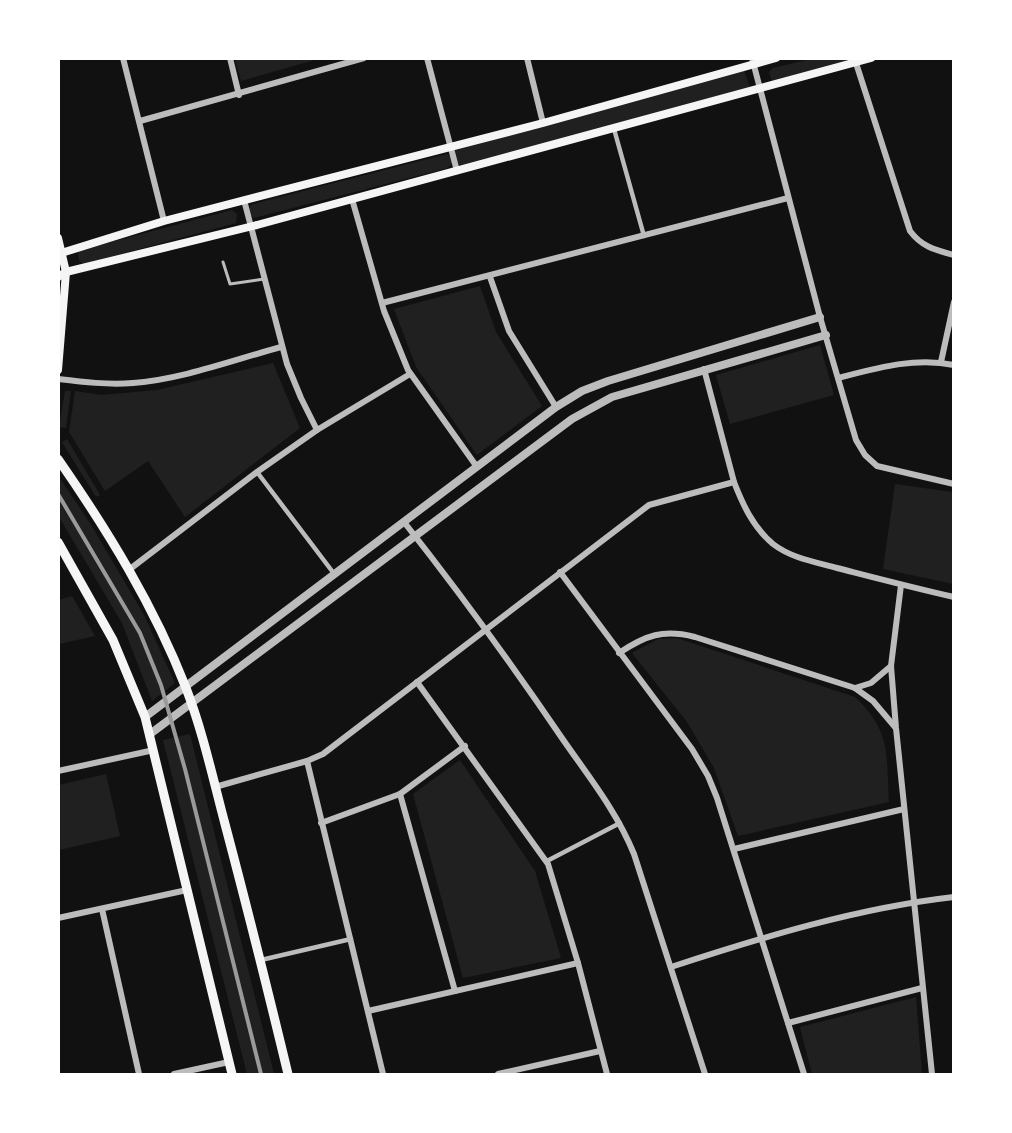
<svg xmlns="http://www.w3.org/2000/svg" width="1012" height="1133" font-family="'PT Sans',sans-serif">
  <rect width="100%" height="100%" fill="#111"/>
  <!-- green -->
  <g fill="#202020">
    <polygon points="235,59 235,58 318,59 241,81"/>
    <polygon points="811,59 861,59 775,82 772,81 769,72 773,68"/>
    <polygon points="744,70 751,90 462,166 455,162 454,153 456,149"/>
    <polygon points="447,154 451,157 453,161 448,168 254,218 248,213 251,205 268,200"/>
    <polygon points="232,210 237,214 236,223 84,264 79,261 78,252 81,250"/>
    <polygon points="480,286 496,332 542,406 477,455 416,367 394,309"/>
    <polygon points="820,345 834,395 730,424 716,375"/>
    <polygon points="273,363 300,428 185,517 148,461 105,491 69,432 75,391 101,395 157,390"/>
    <polygon points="65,391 71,391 66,428 59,427"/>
    <polygon points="67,439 100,495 96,497 62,442"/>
    <polygon points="59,477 90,523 144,615 175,683 152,701 122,623 59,517"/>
    <polygon points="895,484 953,492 953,584 883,569"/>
    <polygon points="72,596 95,636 59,644 59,600"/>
    <path d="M677,638L855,697C892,732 886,755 889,802L738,836L714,768L687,722L632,653L658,639Z"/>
    <polygon points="190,734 274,1074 247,1074 163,740"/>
    <polygon points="460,760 535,871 561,958 463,978 413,794"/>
    <polygon points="106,774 120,836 59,850 59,785"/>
    <polygon points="916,997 922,1074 812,1074 800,1027"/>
  </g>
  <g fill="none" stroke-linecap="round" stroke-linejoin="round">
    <!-- service -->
    <polyline stroke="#bcbcbc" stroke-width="3" points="223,262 230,284 264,279"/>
    <!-- pedestrian -->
    <g stroke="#bcbcbc" stroke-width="4.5">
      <polyline points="614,129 644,236"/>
      <polyline points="257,472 335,575"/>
      <polyline points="547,861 620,823"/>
      <polyline points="261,960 351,939"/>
    </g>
    <!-- minor -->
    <g stroke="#bcbcbc" stroke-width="6">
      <polyline points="123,58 164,221"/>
      <polyline points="230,58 239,95"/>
      <polyline points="427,58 457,171"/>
      <polyline points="527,58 543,123"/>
      <polyline points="752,58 820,317 856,440 865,455 877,466 954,484"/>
      <path d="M856,63L910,231C922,247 935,250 954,255"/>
      <polyline points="140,121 364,58"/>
      <polyline points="352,199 384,311 408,370 477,467"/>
      <polyline points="244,200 287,364 301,398 317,430"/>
      <polyline points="490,277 509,331 556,407"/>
      <polyline points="382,303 788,198"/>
      <polyline points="941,362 954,302"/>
      <path d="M704,369L734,482C743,505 753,527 773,544C791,558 815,562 837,568C876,578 914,588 954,597"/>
      <path d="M838,378C877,368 914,357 954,365"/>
      <path d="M58,379C83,382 108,385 133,383C183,379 233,360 281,347"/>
      <path d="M404,522C460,593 513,666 564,741C589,777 617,812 634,854L705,1074"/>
      <polyline points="130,569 257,472 317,430 410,374"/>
      <polyline points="560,572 692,749 708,776 717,798 804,1074"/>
      <polyline points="901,585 891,666 896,728 932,1074"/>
      <path d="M619,653C646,635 663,629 695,637L855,688L873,701L895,727"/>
      <polyline points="417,682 548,864 578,963 607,1074"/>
      <polyline points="855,688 871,683 891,666"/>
      <polyline points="307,761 383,1074"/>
      <polyline points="58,771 154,750"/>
      <polyline points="215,787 307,761 323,754 649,505 734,482"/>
      <polyline points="400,794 455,991"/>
      <polyline points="321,823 400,794 465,746"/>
      <polyline points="734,849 904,809"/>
      <polyline points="102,909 139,1074"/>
      <polyline points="58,918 187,890"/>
      <path d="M671,967C763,937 857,908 954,897"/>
      <polyline points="368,1011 578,963"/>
      <polyline points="788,1023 922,988"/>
      <polyline points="174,1074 229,1062"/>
      <polyline points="498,1074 600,1051"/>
    </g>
    <!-- tertiary -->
    <g stroke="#bcbcbc" stroke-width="8">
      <polyline points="145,717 556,407 582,391 608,381 820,317"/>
      <polyline points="150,734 572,419 612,397 826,335"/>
    </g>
    <!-- secondary -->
    <g stroke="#f5f5f5" stroke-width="8">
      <polyline points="58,238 66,272 58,370"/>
      <polyline points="58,254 164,221 543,123 776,58"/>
      <polyline points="58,277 66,272 257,225 871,58"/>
    </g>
    <!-- primary -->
    <g stroke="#f5f5f5" stroke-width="9">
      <path d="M58,459C108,531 154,606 186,688C203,732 213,779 225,824C247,907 268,991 288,1074"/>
      <polyline points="58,542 113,640 145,717 232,1074"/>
    </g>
    <!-- rail -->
    <polyline stroke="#9a9a9a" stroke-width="4" points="58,494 140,633 161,685 185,769 261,1074"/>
  </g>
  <!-- border -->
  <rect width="1012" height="1133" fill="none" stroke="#ffffff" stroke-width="120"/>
</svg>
